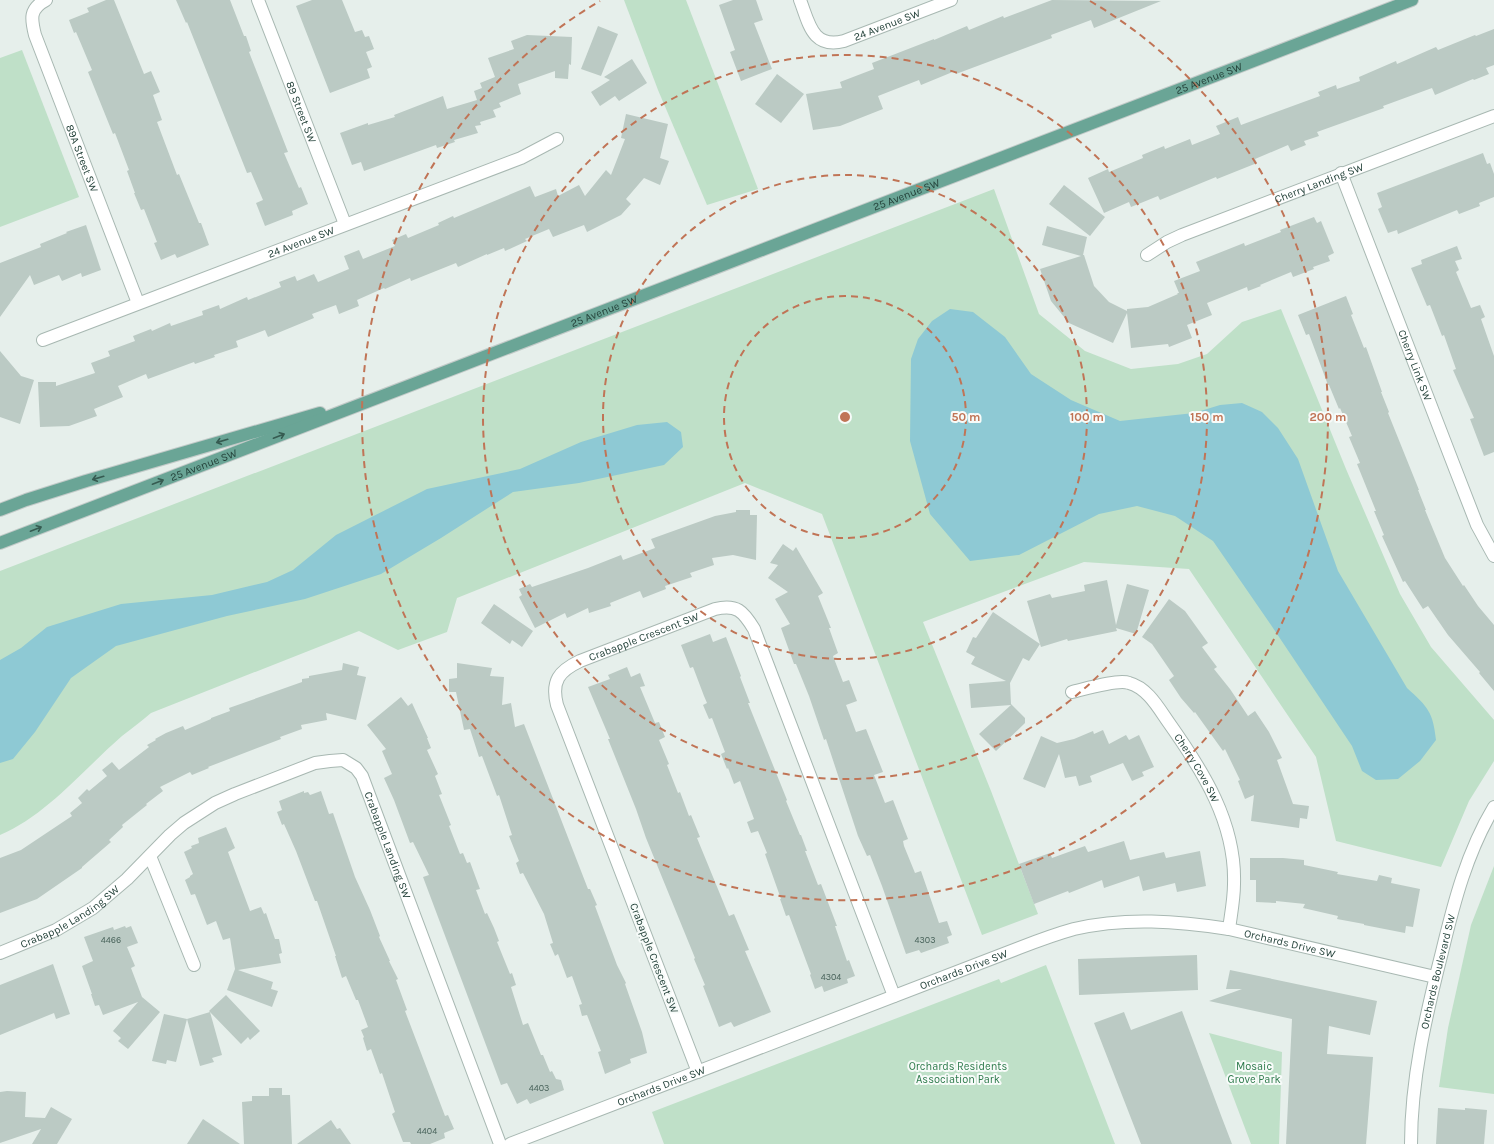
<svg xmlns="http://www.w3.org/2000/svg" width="1494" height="1144" font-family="Karla,sans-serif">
  <rect width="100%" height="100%" fill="#e6efeb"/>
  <!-- green -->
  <g fill="#bfe0c8">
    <polygon points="624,0 686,0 758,189 707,205 658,90"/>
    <polygon points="22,50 79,197 0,227 0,58"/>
    <path d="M994,189L1039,314L1085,351L1131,369L1178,364L1207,354L1242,322L1281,309L1346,469L1400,594L1431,647L1494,720V761L1469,801L1441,867L1336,841L1316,757L1189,569L1084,562L923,622L991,791L1038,914L982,935L822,514L745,483L457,598L447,632L398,650L359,631L151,713C142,721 132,728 122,736C84,769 47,815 0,835V571Z"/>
    <polygon points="1494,866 1494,1094 1439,1087 1448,1028 1471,925"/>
    <polygon points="1046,965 1115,1144 664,1144 652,1112 999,979 1001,983"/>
    <polygon points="1209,1033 1282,1052 1279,1144 1251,1144"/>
  </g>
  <!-- water -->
  <g fill="#8ec9d4">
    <path d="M950,309L973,312L1005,337L1031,374L1071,400L1120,421L1194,413L1220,405L1242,403L1262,412L1278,428L1298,459L1338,571L1407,688C1428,707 1433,712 1436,740L1420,761L1398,779L1376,780L1362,771L1352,746L1271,625L1213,541L1175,516L1137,506L1099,514L1019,555L970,561L930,514L910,441L911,359L918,339L932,321Z"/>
    <polygon points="667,422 681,432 683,447 664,465 579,483 513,492 441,538 381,574 305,599 227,616 116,646 71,678 35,732 13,759 0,763 0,660 21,648 47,627 121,604 212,595 267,582 293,570 336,535 427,489 520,469 581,442 637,425"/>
  </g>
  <!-- building -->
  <g fill="#bbcac4">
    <polygon points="106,0 114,0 144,74 151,71 160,92 153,95 162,120 157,122 177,175 179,174 199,223 201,223 209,245 177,258 175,254 161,260 154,243 157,242 144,209 141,210 134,193 135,193 127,171 129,170 115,133 113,134 88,72 92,70 76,32 74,33 69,20 89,12 87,8"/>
    <polygon points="176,0 230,0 244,36 246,36 251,51 249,52 288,152 284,153 299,188 301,187 308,204 292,211 293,215 265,226 256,203 263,200 251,172 247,173 187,22 186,23"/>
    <polygon points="312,0 342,0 355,32 362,30 365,37 369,36 374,49 366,52 372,67 367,69 370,78 330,93 296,6"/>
    <polygon points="733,0 756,0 763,20 754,23 772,69 741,81 730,52 735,50 719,5"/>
    <polygon points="1052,0 1161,1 1094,28 1091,20 1051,35 1052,38 956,74 955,71 921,85 919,80 878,96 883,109 840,126 813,130 806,94 842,88 840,82 874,69 872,63 934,39 934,40 967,26 969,30 1003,16 1004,18"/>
    <polygon points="598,26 618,34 601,76 581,69"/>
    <polygon points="1494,29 1494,65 1486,68 1489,74 1474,80 1473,79 1435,95 1432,88 1383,106 1384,108 1317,132 1319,136 1304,141 1306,145 1291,151 1288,145 1255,159 1257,163 1217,179 1216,177 1160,200 1158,196 1131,207 1129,202 1104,213 1088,178 1108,169 1109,172 1143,158 1142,155 1164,146 1165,149 1190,139 1192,145 1220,134 1216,126 1238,117 1241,125 1320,96 1318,92 1336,85 1337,89 1360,81 1359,77 1396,61 1397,64 1436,47 1438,50 1475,35 1476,36"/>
    <polygon points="527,35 572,37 571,65 569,64 568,79 555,78 555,71 518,84 521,94 499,103 501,107 493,110 496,117 480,122 481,125 475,126 478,133 454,140 455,142 437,148 436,145 364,171 361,162 352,165 340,133 368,123 368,125 395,117 394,115 443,96 447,109 477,100 474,91 482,88 480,83 495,77 488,58 514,49 511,41"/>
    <polygon points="632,59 647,83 619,101 615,96 600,106 591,92 610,80 604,77"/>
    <polygon points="777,74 804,94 781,123 755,104"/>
    <polygon points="626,114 668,124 660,158 669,161 660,185 644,178 626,199 631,204 621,215 587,232 584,225 553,237 549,229 525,239 527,241 505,251 504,248 487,255 487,254 458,267 456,263 411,281 410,278 385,289 384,288 357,300 359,306 339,314 336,305 312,314 314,318 268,337 265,330 236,341 238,347 214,355 215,357 195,364 194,362 148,379 146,374 118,386 123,397 94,409 97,416 69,426 40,427 38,382 56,382 56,386 95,373 91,363 110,356 108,351 135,341 133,336 151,329 152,331 170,323 171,326 203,315 202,311 219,305 220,309 247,297 248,300 281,287 279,282 295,276 297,281 314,274 318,282 349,269 344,256 359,250 363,259 395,246 392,240 406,234 408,238 439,225 438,223 453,216 454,218 530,186 535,197 556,189 558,196 579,185 585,196 606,170 611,175 625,139 621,138"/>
    <polygon points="1483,153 1487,164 1490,163 1494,174 1494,197 1479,203 1480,206 1459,214 1457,210 1398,234 1397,230 1388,233 1378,209 1382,207 1377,193"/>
    <polygon points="1064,185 1105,217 1090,236 1049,204"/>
    <polygon points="1314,217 1317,223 1321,221 1334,253 1328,256 1330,261 1313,267 1314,269 1293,277 1291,272 1260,285 1261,286 1248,291 1247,287 1207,303 1212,315 1187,325 1192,338 1169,347 1168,344 1131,348 1127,313 1113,343 1069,323 1051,301 1040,269 1081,256 1042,245 1047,226 1087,237 1083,255 1084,255 1094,286 1109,302 1127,311 1127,309 1148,307 1178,294 1177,293 1179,293 1174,281 1200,271 1196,262 1244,243 1245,246 1281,232 1280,230"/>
    <polygon points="86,225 101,270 82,277 81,273 62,281 59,275 34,285 30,275 0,317 0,263 41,247 40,244 67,233 66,232"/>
    <polygon points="1457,246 1462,259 1455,261 1459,270 1456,272 1471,308 1480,305 1485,317 1481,319 1494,356 1494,452 1484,456 1470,419 1474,418 1453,370 1456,369 1444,335 1442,336 1430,305 1427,306 1411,268 1422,264 1421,260"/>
    <polygon points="1346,296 1353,314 1351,315 1364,348 1366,347 1382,392 1381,392 1389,412 1388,413 1419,490 1418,490 1426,510 1425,510 1445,558 1463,586 1464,585 1478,606 1494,625 1494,691 1479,673 1480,672 1448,635 1428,606 1423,609 1405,581 1403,582 1382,536 1384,535 1374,511 1376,511 1357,464 1360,463 1349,437 1352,436 1340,408 1339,409 1329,385 1328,385 1309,334 1306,335 1298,315"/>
    <polygon points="0,351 21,376 34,380 20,424 0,417"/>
    <polygon points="736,510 750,510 750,515 757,515 756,560 733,555 712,558 714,565 690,573 692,577 665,586 666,589 643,598 640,591 610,603 611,606 589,613 588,608 567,618 565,613 535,628 519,597 522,595 519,589 530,584 532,587 588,568 621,555 623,560 655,548 651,539 715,516 736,512"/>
    <polygon points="783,544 793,551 796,547 823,593 818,596 831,628 829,628 838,653 833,656 843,682 849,680 857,701 846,705 856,732 866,729 883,772 874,775 885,803 893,800 908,839 903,841 904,846 915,873 921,871 939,923 947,921 952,935 947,937 949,943 921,953 919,950 906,954 882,886 870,855 867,856 858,836 826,739 824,740 809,696 796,664 794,664 781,628 790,624 775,599 788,592 768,578 778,565 770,563"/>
    <polygon points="1107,580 1116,625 1127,584 1149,590 1136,634 1116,628 1117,631 1068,641 1067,639 1041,647 1040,644 1029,661 1023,658 1010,683 1011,704 1025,718 1025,723 996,751 979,734 1011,705 971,708 969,684 1006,681 971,664 975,657 966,652 973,637 976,638 993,612 1040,644 1027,601 1050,594 1052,598 1085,591 1084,585"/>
    <polygon points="1169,599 1185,611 1208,643 1202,647 1217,667 1214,669 1230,689 1248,716 1255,711 1269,732 1282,758 1277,760 1293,804 1309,806 1307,819 1300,818 1299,828 1251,821 1254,795 1245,799 1238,781 1240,780 1225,749 1223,751 1195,712 1194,713 1181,698 1169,680 1174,676 1152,644 1142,637"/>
    <polygon points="494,604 533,631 522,647 512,640 510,644 481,623"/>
    <polygon points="710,634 713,642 726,637 741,676 740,677 750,703 748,703 787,800 786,801 800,835 801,835 807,851 805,851 818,885 821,884 837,926 835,926 847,961 849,960 855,976 847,979 848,983 824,992 822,986 815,989 810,975 811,974 789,915 786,916 780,899 781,899 765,854 767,853 758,831 751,833 747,822 754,819 740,781 734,784 728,768 727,769 721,754 725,752 712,718 709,719 703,705 707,703 704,696 693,667 690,668 681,645"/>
    <polygon points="343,663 359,667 357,675 366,677 356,720 326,713 327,720 301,725 302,729 280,737 281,739 208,767 209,768 192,775 190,772 160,787 163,791 146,804 147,805 122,825 123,827 109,840 111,842 82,867 82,868 37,899 0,913 0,858 21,850 72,816 70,813 82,803 78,798 87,789 89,791 107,776 102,770 112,762 119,770 149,747 147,745 156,740 155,739 166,733 183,726 185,730 211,719 211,718 230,711 229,708 302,682 302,679 309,678 309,676 342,670"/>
    <polygon points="457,663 492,668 490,676 504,677 502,705 511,703 515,727 524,724 588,889 590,889 597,905 595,906 617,965 626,983 625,984 642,1032 647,1053 630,1059 631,1063 605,1074 598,1052 601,1051 587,1015 582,1016 579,1005 582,1004 572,976 567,978 558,954 555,956 550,944 553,943 544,914 523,873 520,874 516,863 519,861 509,836 512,835 499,795 497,796 482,756 479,757 470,729 464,730 456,692 449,692 449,679 457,678"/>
    <polygon points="627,667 631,677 640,673 645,686 640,687 655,723 659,722 665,737 659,740 669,764 667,765 678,793 680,792 689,816 691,815 700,837 697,838 729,916 734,914 749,950 745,951 771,1012 734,1027 731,1022 719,1027 703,986 705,985 694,959 695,958 646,838 636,809 608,739 610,739 588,687 610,679 608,675"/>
    <polygon points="401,697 408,706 412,703 428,738 427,738 431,748 427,750 438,774 435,776 442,794 439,795 451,825 449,826 460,854 463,853 467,863 470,862 480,889 476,890 485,914 487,913 494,928 499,941 497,942 510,974 512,973 516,985 511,987 523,1025 528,1023 541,1055 543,1055 550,1072 552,1071 556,1079 561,1080 564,1090 530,1104 527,1099 517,1104 507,1083 501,1085 423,877 429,875 413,842 410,843 394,800 384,778 392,774 382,751 386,749 367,725"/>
    <polygon points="1103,730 1109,744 1126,735 1129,740 1139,735 1154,767 1142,772 1144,776 1132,781 1123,763 1090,776 1092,782 1079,786 1076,776 1065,778 1059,754 1045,788 1023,779 1041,736 1057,743 1074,739 1093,731 1094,734"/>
    <polygon points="304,791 304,793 308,792 310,795 321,791 329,814 333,813 355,877 370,910 380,936 379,937 390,961 389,961 398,979 396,980 407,1010 405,1011 445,1116 448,1115 454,1129 444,1133 445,1138 430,1144 411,1144 410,1142 403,1142 392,1114 395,1112 382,1073 380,1074 371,1049 367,1051 363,1038 364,1037 361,1030 368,1027 358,1000 356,1000 346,976 342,978 335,956 336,956 317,901 315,901 296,851 284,824 282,825 277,812 282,810 279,801"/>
    <polygon points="226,827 235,848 228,852 250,911 261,907 264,914 266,913 275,939 279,939 282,953 279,954 281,963 238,970 273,982 271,989 278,991 272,1007 227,990 235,969 230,938 223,940 216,921 207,925 195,894 191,895 185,880 190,877 190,876 193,874 184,852 192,848 191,846 199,843 198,838"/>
    <polygon points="1124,841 1130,860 1164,852 1166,858 1200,851 1206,886 1177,892 1175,883 1143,891 1139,876 1104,888 1102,880 1069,893 1068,891 1034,904 1019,864 1050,853 1052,858 1085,846 1088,852"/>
    <polygon points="1250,858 1283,858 1304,860 1304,865 1338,872 1337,874 1377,881 1379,875 1392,878 1391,883 1420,889 1413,927 1406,926 1405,933 1364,925 1364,924 1337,919 1338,916 1303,908 1305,904 1276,901 1276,903 1256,902 1256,880 1250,880"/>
    <polygon points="125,926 126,928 131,926 138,943 127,947 135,966 131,968 142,997 160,1012 128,1049 118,1041 121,1038 113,1031 138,1002 103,1015 99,1005 95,1006 91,994 92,994 82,966 93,961 84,937 113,927 114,930"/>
    <polygon points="1197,955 1198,990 1079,995 1078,959"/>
    <polygon points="53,964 70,1014 56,1019 54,1013 0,1035 0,985"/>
    <polygon points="1230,970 1377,1001 1370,1035 1329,1026 1327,1054 1373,1057 1366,1144 1286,1144 1292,1019 1209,1001 1242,989 1226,989"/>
    <polygon points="226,995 260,1031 250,1040 248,1037 241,1044 209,1011"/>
    <polygon points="1182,1011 1222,1118 1232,1144 1141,1144 1094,1023 1124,1012 1131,1030"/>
    <polygon points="210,1012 222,1055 212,1058 214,1062 200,1066 187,1019"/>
    <polygon points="164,1014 187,1019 176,1062 167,1060 166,1064 152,1061"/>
    <polygon points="269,1088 282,1088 282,1095 290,1095 292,1144 244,1144 242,1102 252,1101 252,1096 269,1096"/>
    <polygon points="7,1091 26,1092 25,1117 45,1118 51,1107 72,1119 57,1144 32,1144 41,1129 0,1143 0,1092"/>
    <polygon points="1438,1108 1465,1110 1465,1108 1487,1110 1484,1144 1436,1144"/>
    <polygon points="203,1119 240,1144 187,1144"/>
    <polygon points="331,1120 337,1129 340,1128 351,1144 297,1144"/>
  </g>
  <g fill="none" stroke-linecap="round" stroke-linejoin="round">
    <!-- minor casing -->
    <g stroke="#a8b8b2" stroke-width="14">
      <g id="minor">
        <path id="s1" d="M46,0C29,9 31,19 35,35L138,303"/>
        <path id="s2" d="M258,0L345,224"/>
        <path id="s3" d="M800,0C809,23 812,49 844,41L951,0"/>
        <path id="s4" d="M1341,173L1456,471L1477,525L1494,556"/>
        <path id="s5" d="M1147,255L1167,242L1182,235L1494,116"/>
        <path id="s6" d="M43,340L521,158L557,139"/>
        <path id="s7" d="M1072,692C1085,689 1118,679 1129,683C1148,688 1159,709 1169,723C1203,771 1236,823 1234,884C1234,899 1231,914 1229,929"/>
        <polyline points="150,856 194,965"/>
        <path id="s8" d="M0,953L56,930L93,908L127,879L170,835L184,823L215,803L235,794L315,763L330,761L343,760L356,768L362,776L500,1144"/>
        <path id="s9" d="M698,1072L557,705C551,681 559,671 580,661L715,609C737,604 743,611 754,629L894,996"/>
        <path id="s10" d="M510,1144L1019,948C1037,941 1056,934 1074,929C1125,917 1178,921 1229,929L1435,977"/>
        <path id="s11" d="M1411,1144C1411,1079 1426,1015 1442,952C1454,902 1467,852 1494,807"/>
      </g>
    </g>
    <!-- major casing -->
    <g stroke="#c2cac8" stroke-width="14">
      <g id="major">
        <polyline points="0,510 26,500 86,481 320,413"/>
        <path id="s12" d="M0,543L1412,0"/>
      </g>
    </g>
    <!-- minor -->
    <use href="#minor" stroke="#fff" stroke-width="12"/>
    <!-- major -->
    <use href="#major" stroke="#6aa596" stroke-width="12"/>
  </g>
  <!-- one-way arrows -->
  <defs><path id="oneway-shaft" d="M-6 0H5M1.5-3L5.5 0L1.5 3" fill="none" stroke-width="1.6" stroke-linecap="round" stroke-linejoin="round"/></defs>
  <g stroke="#365b51">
    <use href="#oneway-shaft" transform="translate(279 436) rotate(-21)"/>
    <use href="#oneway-shaft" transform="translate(222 441) rotate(164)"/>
    <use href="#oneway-shaft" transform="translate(98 478) rotate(164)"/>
    <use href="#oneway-shaft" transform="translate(158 482) rotate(-21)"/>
    <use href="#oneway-shaft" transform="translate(36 529) rotate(-21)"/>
  </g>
  <!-- distance rings -->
  <g fill="none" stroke="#c07456" stroke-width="2" stroke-dasharray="7 5">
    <circle cx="845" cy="417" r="121"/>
    <circle cx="845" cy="417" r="242"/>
    <circle cx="845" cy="417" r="362"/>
    <path d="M1090 1A483 483 0 1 1 600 1"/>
  </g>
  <g text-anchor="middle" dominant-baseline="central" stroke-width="4" stroke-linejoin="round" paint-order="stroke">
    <!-- number labels -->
    <g font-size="9" fill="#4a645c">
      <text x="111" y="940">4466</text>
      <text x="925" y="940">4303</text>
      <text x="831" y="977">4304</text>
      <text x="539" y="1088">4403</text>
      <text x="427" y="1131">4404</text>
    </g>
    <!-- street labels -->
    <g font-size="11" fill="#24423a" stroke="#f7fbf9">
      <text stroke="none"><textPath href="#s3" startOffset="115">24 Avenue SW</textPath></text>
      <text stroke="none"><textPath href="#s12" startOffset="1295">25 Avenue SW</textPath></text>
      <text stroke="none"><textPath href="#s2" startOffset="120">89 Street SW</textPath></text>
      <text stroke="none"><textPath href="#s1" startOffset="173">89A Street SW</textPath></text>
      <text stroke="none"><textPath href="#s5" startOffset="187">Cherry Landing SW</textPath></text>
      <text stroke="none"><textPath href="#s12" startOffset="971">25 Avenue SW</textPath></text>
      <text stroke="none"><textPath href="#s6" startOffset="276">24 Avenue SW</textPath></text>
      <text stroke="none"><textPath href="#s12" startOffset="647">25 Avenue SW</textPath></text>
      <text stroke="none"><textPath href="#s4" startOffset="206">Cherry Link SW</textPath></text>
      <text stroke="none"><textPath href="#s12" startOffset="218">25 Avenue SW</textPath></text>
      <text stroke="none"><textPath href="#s9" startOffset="517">Crabapple Crescent SW</textPath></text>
      <text stroke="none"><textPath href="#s7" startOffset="169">Cherry Cove SW</textPath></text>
      <text stroke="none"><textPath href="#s8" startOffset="500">Crabapple Landing SW</textPath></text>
      <text stroke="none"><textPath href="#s8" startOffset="79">Crabapple Landing SW</textPath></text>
      <text stroke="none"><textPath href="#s10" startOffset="822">Orchards Drive SW</textPath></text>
      <text transform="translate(654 958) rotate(69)">Crabapple Crescent SW</text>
      <text stroke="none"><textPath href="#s10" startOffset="486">Orchards Drive SW</textPath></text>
      <text stroke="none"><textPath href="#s11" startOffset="175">Orchards Boulevard SW</textPath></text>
      <text stroke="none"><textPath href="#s10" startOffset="162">Orchards Drive SW</textPath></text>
    </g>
    <!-- park labels -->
    <g font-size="11" fill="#2d7a4b" stroke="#f7fbf9">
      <text x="958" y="1066">Orchards Residents<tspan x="958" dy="13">Association Park</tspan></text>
      <text x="1254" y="1066">Mosaic<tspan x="1254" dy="13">Grove Park</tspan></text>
    </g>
  </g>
  <circle cx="845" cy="417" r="6" fill="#c07456" stroke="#f7fbf9" stroke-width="2"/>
  <g font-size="12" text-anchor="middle" font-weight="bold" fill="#c07456" stroke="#f7fbf9" stroke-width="4" stroke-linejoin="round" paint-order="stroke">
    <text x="966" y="421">50 m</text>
    <text x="1087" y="421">100 m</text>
    <text x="1207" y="421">150 m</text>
    <text x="1328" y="421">200 m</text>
  </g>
</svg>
